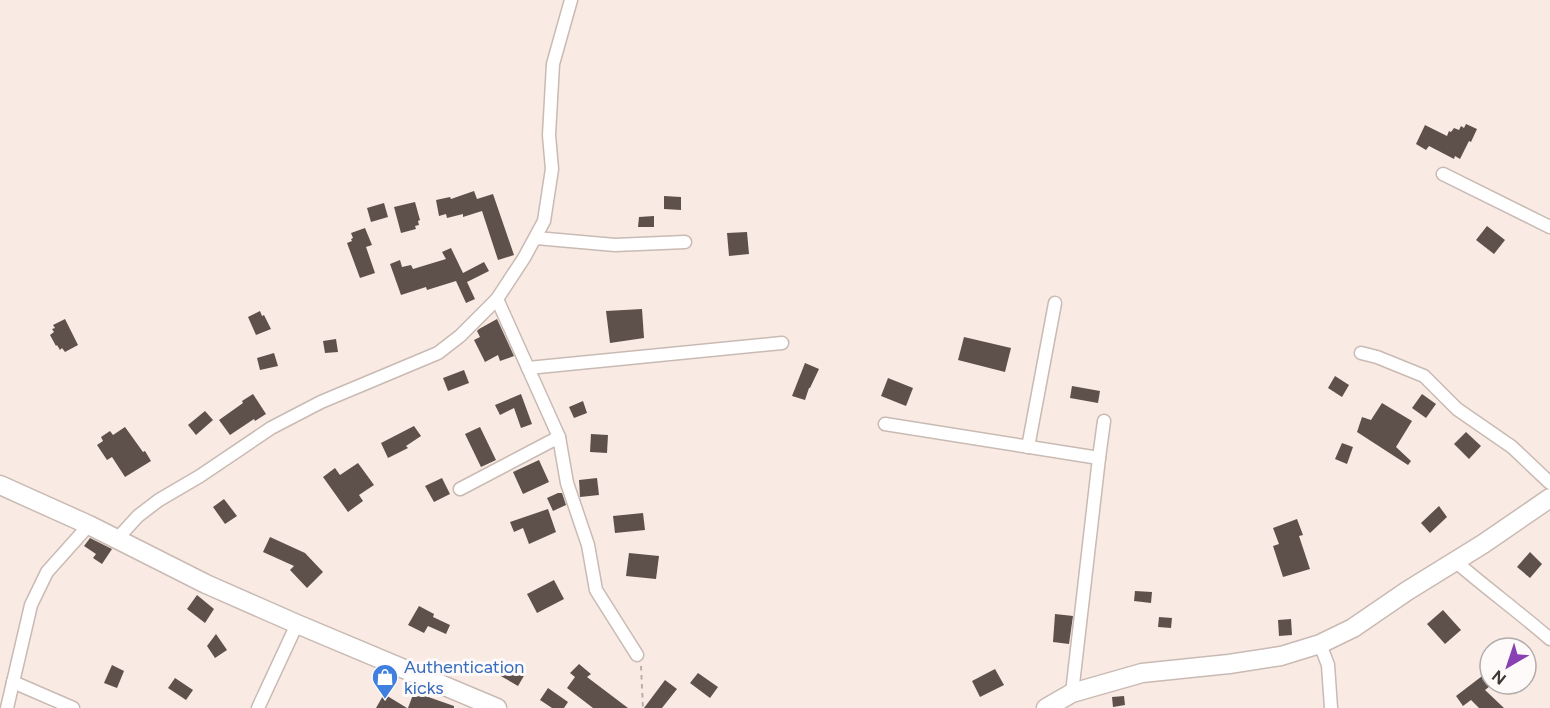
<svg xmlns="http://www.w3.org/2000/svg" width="1550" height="708" font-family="Figtree,sans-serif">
  <rect width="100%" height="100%" fill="#f9eae3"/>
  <!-- building -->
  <g fill="#5e514c">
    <polygon points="1466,124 1477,129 1471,142 1469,141 1460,159 1455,156 1454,159 1429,146 1426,150 1416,144 1425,125 1447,136 1449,131 1451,132 1454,128 1459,130 1461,126 1464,128"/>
    <polygon points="474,191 477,199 493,194 514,255 498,260 482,211 463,217 463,214 447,218 446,214 439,216 436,200 450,197 451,199"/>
    <polygon points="664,196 681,197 681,210 664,209"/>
    <polygon points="415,202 420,220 418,221 419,225 415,226 416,229 401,233 394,207"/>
    <polygon points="384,203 388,217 371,222 367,208"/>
    <polygon points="654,216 654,227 638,227 639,217"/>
    <polygon points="1487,226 1505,240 1494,254 1476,240"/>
    <polygon points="365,228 372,245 366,247 375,273 360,278 347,243 352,241 351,239 353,238 351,233"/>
    <polygon points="747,232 749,254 729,256 727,233"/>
    <polygon points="451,248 463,273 484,262 489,271 467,282 475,299 466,303 456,281 427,290 426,287 401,295 390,264 400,260 402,267 411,265 413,269 446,259 442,252"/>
    <polygon points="642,309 644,338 610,343 606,311"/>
    <polygon points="260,311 262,316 264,315 271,329 256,335 248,317"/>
    <polygon points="65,319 78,345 65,352 62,348 60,350 57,345 56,346 50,335 54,332 52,329 55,328 53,325"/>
    <polygon points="497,319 514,356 500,361 498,355 485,362 474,340 480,337 477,331 479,329"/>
    <polygon points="964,337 1011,348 1005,372 958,360"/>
    <polygon points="336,339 338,352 325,353 323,341"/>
    <polygon points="274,353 278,366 260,370 257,358"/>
    <polygon points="805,363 819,369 810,388 809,388 805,400 792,396"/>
    <polygon points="464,370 469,383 448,391 443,378"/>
    <polygon points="1335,376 1349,385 1342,397 1328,388"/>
    <polygon points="888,378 913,388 906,406 881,396"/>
    <polygon points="1072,386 1100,391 1098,403 1070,398"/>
    <polygon points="253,394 266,414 255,421 254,419 230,435 219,420 243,403 242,401"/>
    <polygon points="521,394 532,424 521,428 514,408 500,415 495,405"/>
    <polygon points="1422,394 1436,404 1426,418 1412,408"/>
    <polygon points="583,401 587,413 574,418 569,407"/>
    <polygon points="1382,403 1412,421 1396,447 1411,461 1408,465 1357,432 1362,417 1371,420"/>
    <polygon points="205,411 213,420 196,435 188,425"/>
    <polygon points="414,426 421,436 406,446 408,448 388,458 381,443"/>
    <polygon points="125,427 143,452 145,451 151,461 125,477 112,457 107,460 97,445 103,441 101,437 110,431 113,435"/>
    <polygon points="480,427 496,460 481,467 465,434"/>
    <polygon points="1466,432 1481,446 1469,459 1454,444"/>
    <polygon points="591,434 608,435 607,453 590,452"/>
    <polygon points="1342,443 1353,447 1347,464 1335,459"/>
    <polygon points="539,460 549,482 523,494 513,472"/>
    <polygon points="358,463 374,485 359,495 363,501 348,512 323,477 335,468 340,475"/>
    <polygon points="442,478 450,494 434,502 425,486"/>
    <polygon points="597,478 599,495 580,497 579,480"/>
    <polygon points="558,493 562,493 566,505 553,511 547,498"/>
    <polygon points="224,499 237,516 225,524 213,507"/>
    <polygon points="1439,506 1447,517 1430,533 1421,523"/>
    <polygon points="548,509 556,532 529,544 523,528 514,532 510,522"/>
    <polygon points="643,513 645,530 615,533 613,516"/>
    <polygon points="1297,519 1303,535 1299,536 1310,569 1283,577 1273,546 1279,544 1273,528"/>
    <polygon points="270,537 305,553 323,572 307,588 290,570 294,566 263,552"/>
    <polygon points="90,538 112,549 102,564 93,558 96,554 84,546"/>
    <polygon points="1530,552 1542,564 1530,578 1517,567"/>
    <polygon points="629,553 659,556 656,579 626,576"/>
    <polygon points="554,580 564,599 537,613 527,594"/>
    <polygon points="1135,591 1152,592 1151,603 1134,601"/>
    <polygon points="197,595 214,609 205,623 187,609"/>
    <polygon points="419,606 434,614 433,617 450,625 446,634 428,626 424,633 408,625"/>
    <polygon points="1443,610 1461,630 1445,644 1427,624"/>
    <polygon points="1055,614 1073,616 1069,644 1053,642"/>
    <polygon points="1159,617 1172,618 1171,628 1158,627"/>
    <polygon points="1291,619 1292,635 1279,636 1278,620"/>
    <polygon points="216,634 227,650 215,658 207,646"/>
    <polygon points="506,663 525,674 518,686 499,675"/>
    <polygon points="579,664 591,674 587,677 628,708 593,708 567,688 575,677 570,673"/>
    <polygon points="112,665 124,671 117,688 104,683"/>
    <polygon points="995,669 1004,685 980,697 972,681"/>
    <polygon points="1490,670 1490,686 1485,690 1504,708 1479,708 1471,700 1463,706 1456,696"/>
    <polygon points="698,673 718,687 710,698 690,683"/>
    <polygon points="175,678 193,690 186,700 168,688"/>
    <polygon points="665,680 677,689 662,708 644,708"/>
    <polygon points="548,688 568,702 564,708 552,708 540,700"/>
    <polygon points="414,692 454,706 454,708 408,708"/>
    <polygon points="384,694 407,708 376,708"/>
    <polygon points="1124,696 1125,705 1113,707 1112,697"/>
  </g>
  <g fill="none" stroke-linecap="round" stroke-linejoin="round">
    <!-- street casing -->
    <g stroke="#c9bab3" stroke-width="15">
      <g id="street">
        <polyline points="1443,174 1550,227"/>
        <polyline points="536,238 615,245 685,242"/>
        <polyline points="497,299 559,437 567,483 588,545 596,590 637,655"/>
        <polyline points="1361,353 1377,357 1424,376 1457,409 1512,447 1550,483"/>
        <polyline points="528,368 782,343"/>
        <polyline points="885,424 1099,458"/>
        <polyline points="1028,447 1055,303"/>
        <polyline points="460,489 559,437"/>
        <polyline points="117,539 138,516 159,500 200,476 271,428 321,402 438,353 460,336 497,299 524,258 544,221 552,169 549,135 553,64 571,0"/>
        <path d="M1455,561C1486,588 1519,612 1550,639"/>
        <polyline points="1320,644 1328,665 1331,708"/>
        <polyline points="13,682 73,708"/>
        <polyline points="1072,693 1099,458 1104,421"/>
        <polyline points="7,708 31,605 47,572 89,525"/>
        <polyline points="258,708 297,624"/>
      </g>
    </g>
    <!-- secondary casing -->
    <g stroke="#c9bab3" stroke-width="21">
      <g id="secondary">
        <polyline points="0,485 89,525 206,584 297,624 497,708"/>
        <polyline points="1046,708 1072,693 1142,673 1229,664 1281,656 1320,644 1353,628 1407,591 1483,544 1550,498"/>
      </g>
    </g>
    <!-- path -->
    <polyline stroke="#bcb0aa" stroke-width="2" stroke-dasharray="4.5 4.5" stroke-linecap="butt" points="641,666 643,708"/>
    <!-- street -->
    <use href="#street" stroke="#fff" stroke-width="12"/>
    <!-- secondary -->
    <use href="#secondary" stroke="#fff" stroke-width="18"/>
  </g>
  <!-- icons -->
  <defs>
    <g id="shop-pin" transform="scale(1.35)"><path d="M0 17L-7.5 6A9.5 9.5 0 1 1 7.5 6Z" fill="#3f7fe0" stroke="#fdfaf9"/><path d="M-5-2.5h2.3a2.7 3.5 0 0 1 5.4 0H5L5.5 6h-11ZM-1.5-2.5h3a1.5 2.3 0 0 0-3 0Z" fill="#fff"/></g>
  </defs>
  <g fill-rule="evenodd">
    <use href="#shop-pin" x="385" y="677"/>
  </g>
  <g text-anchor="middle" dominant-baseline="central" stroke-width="6" stroke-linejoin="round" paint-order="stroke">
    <!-- shop labels -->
    <g font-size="18" fill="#366cbe" stroke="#fdfaf9" text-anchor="start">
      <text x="404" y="667">Authentication<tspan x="404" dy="21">kicks</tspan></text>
    </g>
  </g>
  <!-- north arrow -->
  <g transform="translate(1508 666) rotate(219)"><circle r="28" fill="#fdfaf9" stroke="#b1acab" stroke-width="1.5"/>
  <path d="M0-4.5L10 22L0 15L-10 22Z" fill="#8840b3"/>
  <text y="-9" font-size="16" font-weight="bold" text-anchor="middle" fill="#3e3835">N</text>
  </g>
</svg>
